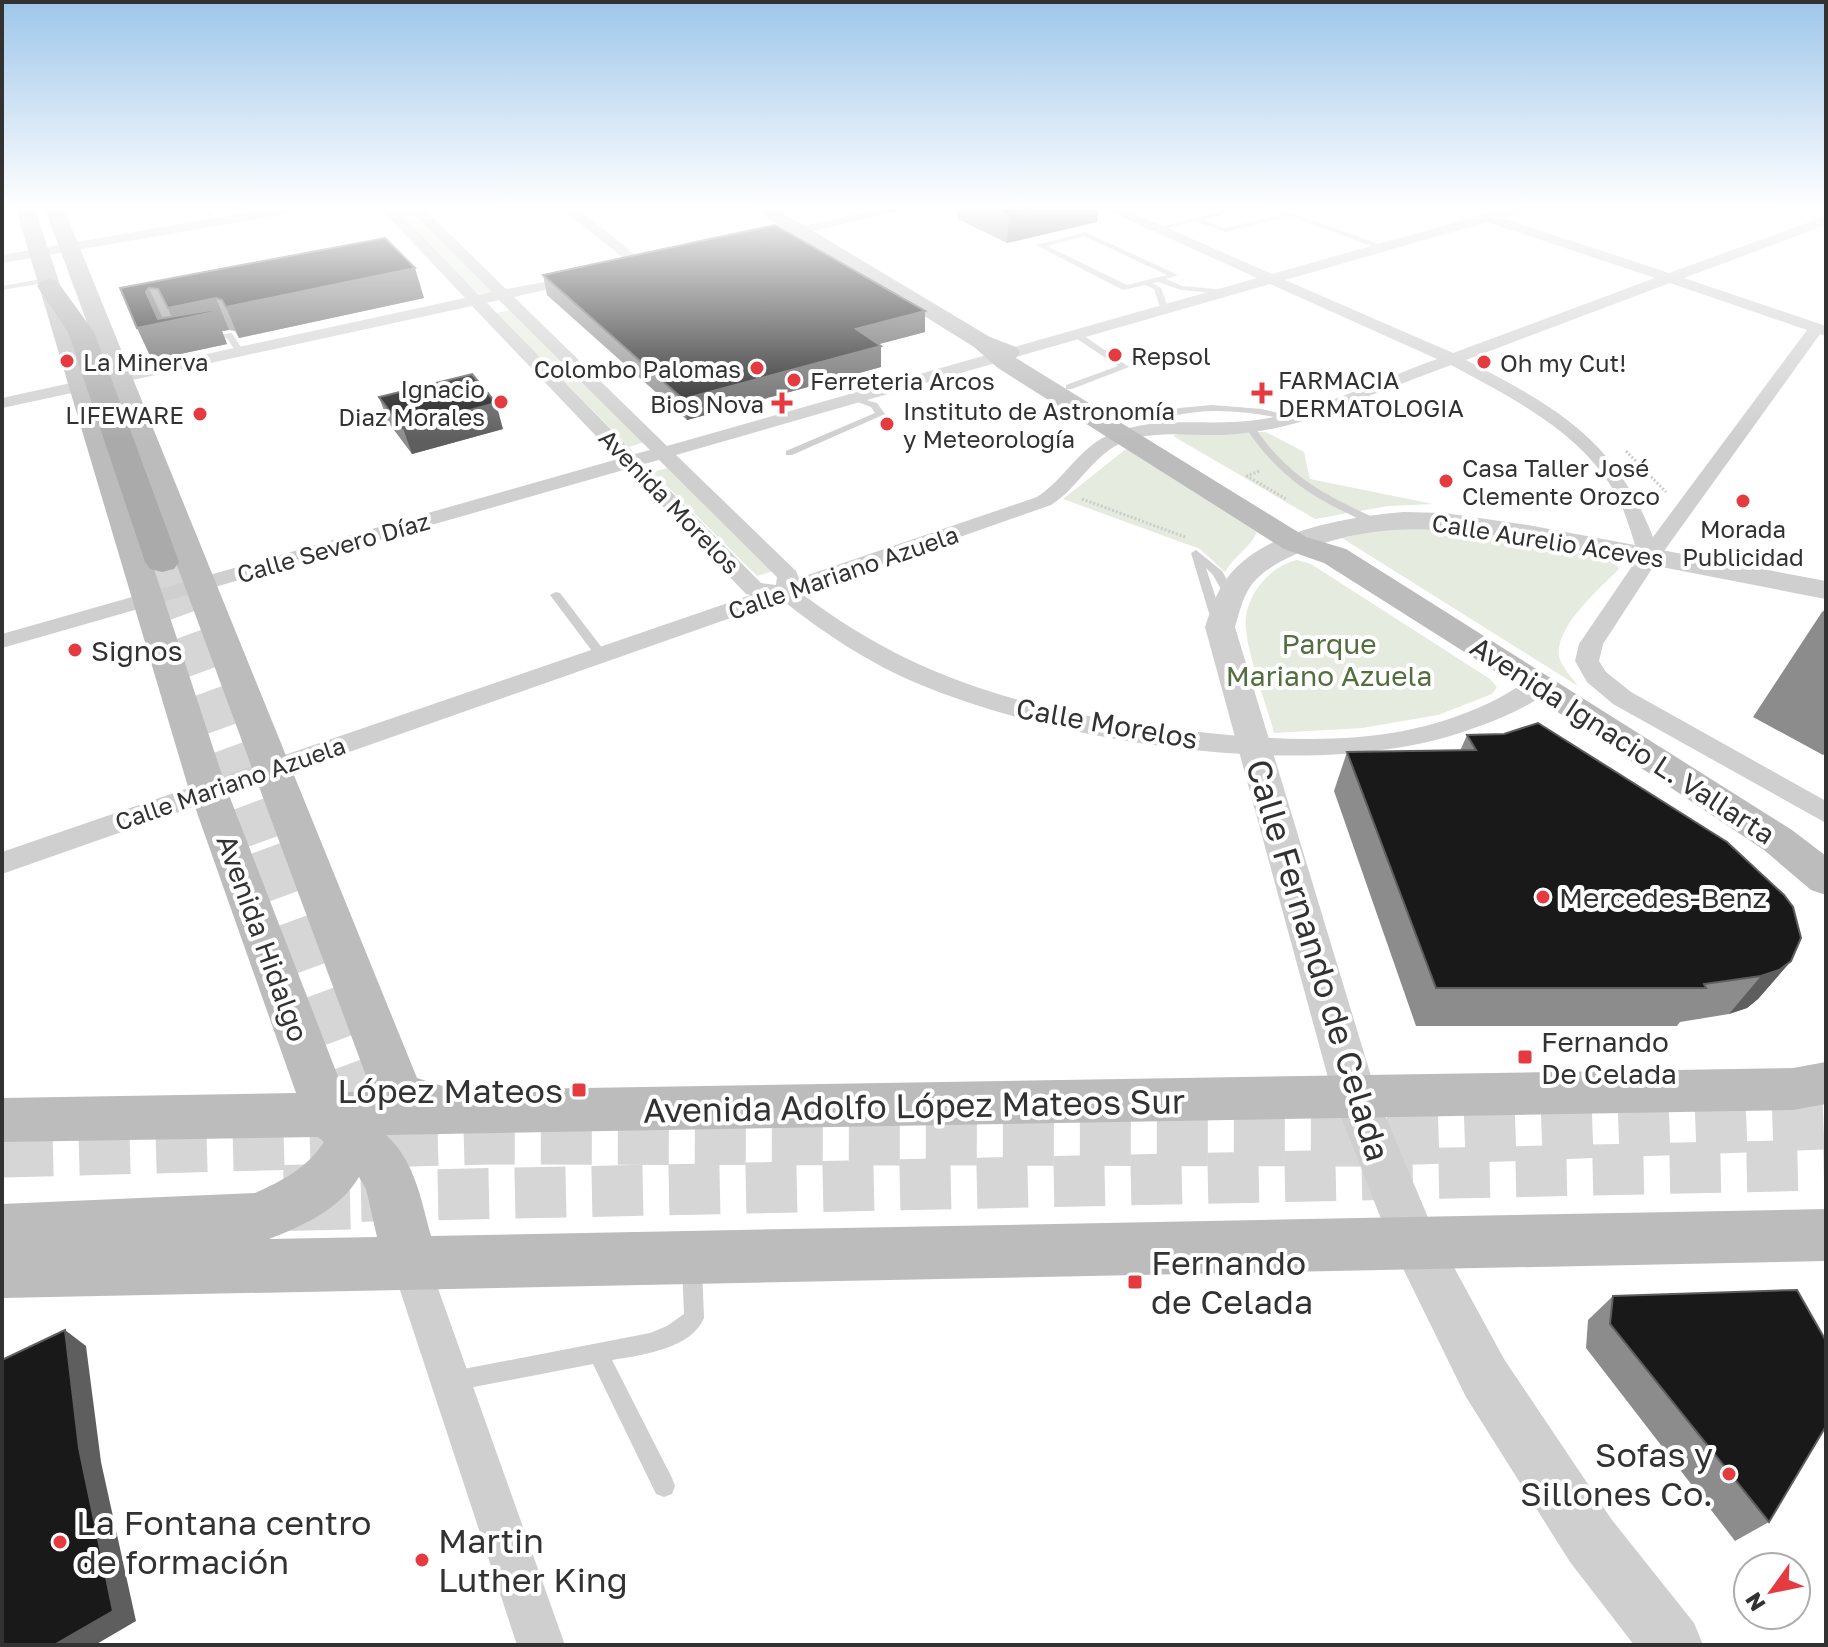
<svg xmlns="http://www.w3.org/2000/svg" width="1828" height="1647" font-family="'Golos Text',sans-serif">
  <rect width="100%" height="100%" fill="#fff"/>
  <!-- green -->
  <g fill="#e5ebde">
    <polygon points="393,209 410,209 495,291 480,295"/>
    <polygon points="511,310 645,442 629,447 496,313"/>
    <polygon points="1184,432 1266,432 1304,452 1310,479 1433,504 1388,506 1315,519 1173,436"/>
    <path d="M1126,449L1257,532C1251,547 1234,556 1225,572L1200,549L1063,499Z"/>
    <polygon points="667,468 773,571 757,576 653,472"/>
    <path d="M1389,527L1465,529L1604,556L1615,562L1619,569C1600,588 1550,631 1560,660C1564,669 1572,678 1578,686L1342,538Z"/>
    <path d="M1297,560L1311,564L1490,679L1497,687L1492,694L1438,715L1362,728L1274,733C1265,699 1250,664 1246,630C1242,599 1269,566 1297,560Z"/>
  </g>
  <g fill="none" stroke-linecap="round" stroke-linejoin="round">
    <!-- primary-tunnel-far3 -->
    <polyline stroke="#d6d6d6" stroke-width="31" stroke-dasharray="31 15" stroke-linecap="butt" points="162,562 169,580"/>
    <!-- primary-tunnel-far2 -->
    <polyline stroke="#d6d6d6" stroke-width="40" stroke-dasharray="40 20" stroke-linecap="butt" points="168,578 268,850"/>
    <!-- primary-tunnel-far1 -->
    <g stroke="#d6d6d6" stroke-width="51" stroke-dasharray="51 26" stroke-linecap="butt">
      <polyline points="267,848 357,1092 394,1125 403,1126"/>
      <polyline points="2,1152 489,1139 1363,1141 1826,1124"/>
      <polyline points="284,1198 1826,1165"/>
    </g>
    <!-- primary-tunnel -->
    <polyline stroke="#d6d6d6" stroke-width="66" stroke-dasharray="66 33" stroke-linecap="butt" points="284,1198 371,1196"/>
    <!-- path -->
    <g stroke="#ccc" stroke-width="3" stroke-dasharray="2 2" stroke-linecap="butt">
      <polyline points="1626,451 1666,492"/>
      <polyline points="1259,471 1247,476 1286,499"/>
      <polyline points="1082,499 1185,537"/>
    </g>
    <!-- service -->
    <g fill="#cfcfcf" fill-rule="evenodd">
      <polygon points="1229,209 1241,209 1203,220 1225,228 1283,214 1272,209 1282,209 1387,247 1380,249 1290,216 1225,232 1195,221 1156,231 1153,229"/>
      <polygon points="205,211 209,211 216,223 212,223"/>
      <path d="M1085,232L1178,275L1166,279L1182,286L1227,290L1231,292L1227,294L1181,290L1158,282L1152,283L1161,288L1169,310L1165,312L1161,310L1154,289L1145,285L1123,290L1036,245ZM1084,236L1167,275L1127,285L1047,246Z"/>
      <polygon points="47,278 50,278 50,282 2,290 2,286"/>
      <polygon points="229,333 232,333 244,352 243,354 237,354 227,338 206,342 202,340"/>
      <polygon points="1074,333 1080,333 1129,367 1072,389 1066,389 1066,385 1118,366 1074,337"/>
      <polygon points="852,396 877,403 885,414 792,455 786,455 786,451 875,413 871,407 852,400"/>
      <path d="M1212,405L1262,409L1299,418L1294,421C1253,412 1210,406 1169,417L1170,429L1165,432L1160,429L1161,413L1179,408Z"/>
      <path d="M1248,426H1254C1286,475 1324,495 1377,519V523C1366,524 1357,518 1347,513C1304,493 1272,468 1246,428Z"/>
      <polygon points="1196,550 1222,571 1236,596 1234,598 1226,598 1213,575 1206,568 1224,623 1222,625 1214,625 1212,623 1191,553"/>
      <polygon points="556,592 560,593 606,653 608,656 606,659 598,659 550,595"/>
      <path d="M692,1258L699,1260L702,1267L704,1318C691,1349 642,1355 612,1360L672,1478L675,1486L672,1494L664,1497L656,1494L593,1364L453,1391L446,1388L443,1381L446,1374L453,1371L650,1333L667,1326L684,1314L682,1267L685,1260Z"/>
    </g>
    <!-- minor -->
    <g fill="#cfcfcf" fill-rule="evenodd">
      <polygon points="266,209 297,209 290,213 2,263 2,255"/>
      <path d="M381,209H396L479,295L492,292L409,209H424L506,289L588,274V280L514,297L667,446L1257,278L1105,209H1124L1272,274L1502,209H1524L1502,218L1669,273L1826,216V225L1684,278L1826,326V336L1820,334L1659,558L1603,644L1599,661L1606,672L1631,692L1826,801V823L1613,704L1587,682L1575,661L1579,644L1639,556C1632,537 1627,516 1618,498C1584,433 1512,398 1451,365L1300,422C1275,429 1249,434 1222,435C1188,436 1151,429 1119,444C1091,458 1077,489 1051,505L801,593C921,685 1044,714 1191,731C1261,739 1334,744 1403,731C1433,725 1461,716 1489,703C1504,696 1517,686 1532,680C1538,677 1543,678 1550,680L1553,685C1542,702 1495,721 1474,728C1324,785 1067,745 921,685C870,664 825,634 782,600L2,874V852L751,595L746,594L627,469L2,648V634L618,459L472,306L119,383L110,378L119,373L465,298ZM1487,222L1655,278L1453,353L1285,280ZM1670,283L1807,330L1653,537C1614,438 1556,407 1466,360ZM1270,284L1437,359C1384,378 1319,410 1263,419C1213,428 1159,414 1111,434C1080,446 1065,479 1037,497L799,578L796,571L676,455ZM499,300L650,450L635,454L487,303ZM659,460L777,577L776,585L761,583L644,464Z"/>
      <polygon points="562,209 578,209 648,265 641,269 636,268"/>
      <polygon points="881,209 907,209 752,245 745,241 752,237"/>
      <polygon points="80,381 86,382 89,386 86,390 2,408 2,398"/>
      <polygon points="410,1244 424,1250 429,1263 565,1645 517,1645 391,1263 396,1250"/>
    </g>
    <!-- tertiary -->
    <path fill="#cfcfcf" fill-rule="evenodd" d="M1403,512L1444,513L1528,525L1826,581V599C1754,585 1682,571 1610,557C1510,538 1404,509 1305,550C1285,559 1262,569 1250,587C1242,599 1239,614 1235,627L1377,1096L1432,1227L1504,1359L1612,1520L1694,1623L1703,1645H1634L1570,1562L1466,1397L1390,1242L1333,1096L1205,627C1211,609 1216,592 1228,577C1264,530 1348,517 1403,512Z"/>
    <!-- secondary -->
    <g fill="#bcbcbc" fill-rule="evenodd">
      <path d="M16,209H35L227,790L344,1092H372L45,209H64L417,1078L455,1090L1793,1068L1826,1062V1104L1793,1110L386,1135C415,1161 421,1200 431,1236L1826,1209V1261L2,1298V1204L255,1193C282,1181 307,1168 324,1142L318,1137L2,1142V1098L296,1093L189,790ZM359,1177L366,1189L377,1237L269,1239C303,1226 340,1209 359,1177Z"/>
      <polygon points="753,209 776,209 990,337 1016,347 1020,352 1016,358 1306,537 1346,549 1792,830 1826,856 1826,895 1811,890 1764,850 1529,693 1324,563 1284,549 998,368 974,347"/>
    </g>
    <!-- primary -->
    <polygon fill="#aaa" fill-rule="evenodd" points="49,279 57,281 94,332 179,562 174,569 162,572 150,569 145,562 68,332 37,286 41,281"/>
  </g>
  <!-- wall -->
  <g fill="#8c8c8c">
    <polygon points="958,209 1098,209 1097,222 1007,243 958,219"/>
    <polygon points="385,238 424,298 239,338 235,331 229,330 222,331 227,344 152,360 120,288"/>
    <polygon points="543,275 925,332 878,344 881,346 881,367 687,420 547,295"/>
    <polygon points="379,397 503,429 412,454 388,422"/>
    <polygon points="1826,609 1826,753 1823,755 1753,717 1822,612"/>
    <polygon points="1467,735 1791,961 1758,999 1747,1008 1729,1014 1680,1022 1677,1026 1416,1026 1334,791 1347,752 1460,751"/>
    <polygon points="1613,1296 1769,1522 1735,1541 1586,1348 1588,1320"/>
  </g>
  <!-- shaded-wall -->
  <g fill="#5e5e5e">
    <polygon points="1032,209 1098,209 1097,222 1007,243 1009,215"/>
    <polygon points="415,268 424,298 239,338 226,307"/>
    <polygon points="149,288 163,319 173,320 168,308 216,298 229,330 222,331 227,344 152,360 137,328 146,292"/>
    <polygon points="925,311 925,332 857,350 856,329"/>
    <polygon points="881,346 881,367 687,420 683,399"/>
    <polygon points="496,403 503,429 412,454 403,428"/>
    <polygon points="1791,961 1758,999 1747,1008 1729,1014 1761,976"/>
    <polygon points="65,1330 86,1346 101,1462 136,1621 95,1645 54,1645 79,1448"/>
  </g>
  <!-- building -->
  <g fill="#191919" stroke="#5e5e5e" stroke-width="2">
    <polygon points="997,209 1032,209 1009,215"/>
    <polygon points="775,225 925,311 856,329 881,346 683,399 543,275"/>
    <polygon points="385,238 415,268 226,307 222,300 216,298 168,308 158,289 149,288 146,292 158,319 212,310 214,312 137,328 120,288"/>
    <polygon points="472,374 496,403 403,428 379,397"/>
    <polygon points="1538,723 1727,842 1784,895 1793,907 1801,938 1791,961 1779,970 1761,976 1704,984 1706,988 1436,988 1347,752 1476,750 1467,735 1504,734"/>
    <polygon points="1797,1290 1826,1341 1826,1426 1769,1522 1610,1324 1613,1296"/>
    <polygon points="65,1330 79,1448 113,1611 54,1645 2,1645 2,1360"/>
  </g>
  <!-- sky -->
  <linearGradient id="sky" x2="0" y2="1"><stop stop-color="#9ec6ea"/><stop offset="0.47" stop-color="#fff"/><stop offset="1" stop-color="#fff" stop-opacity="0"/></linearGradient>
  <rect width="1828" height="440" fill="url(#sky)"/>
  <!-- markers -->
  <g fill="#e43a40" stroke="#fff" stroke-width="3">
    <circle cx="1115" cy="355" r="8"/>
    <circle cx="67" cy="361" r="8"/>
    <circle cx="1484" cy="362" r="8"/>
    <circle cx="757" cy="368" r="8"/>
    <circle cx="794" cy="380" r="8"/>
    <path d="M1258 381h8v8h8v8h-8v8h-8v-8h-8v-8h8z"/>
    <circle cx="501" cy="402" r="8"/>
    <path d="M778 391h8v8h8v8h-8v8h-8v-8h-8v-8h8z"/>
    <circle cx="200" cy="414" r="8"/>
    <circle cx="887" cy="424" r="8"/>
    <circle cx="1446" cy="481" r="8"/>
    <circle cx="1743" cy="501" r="8"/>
    <circle cx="75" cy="650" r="8"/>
    <circle cx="1543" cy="897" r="8"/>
    <rect x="1517" y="1049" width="16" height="16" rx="4"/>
    <rect x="571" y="1082" width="16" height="16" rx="4"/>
    <rect x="1127" y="1274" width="16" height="16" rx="4"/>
    <circle cx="1729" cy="1474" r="8"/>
    <circle cx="60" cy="1542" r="8"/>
    <circle cx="422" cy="1560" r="8"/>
  </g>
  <g text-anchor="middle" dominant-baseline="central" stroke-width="8" stroke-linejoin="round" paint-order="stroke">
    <!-- far-poi labels -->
    <g font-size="24" fill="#323232" stroke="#fff" text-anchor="start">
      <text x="1131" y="355">Repsol</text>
      <text x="83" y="361">La Minerva</text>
      <text x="1500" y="362">Oh my Cut!</text>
      <text x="741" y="368" text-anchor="end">Colombo Palomas</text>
      <text x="1278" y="379">FARMACIA<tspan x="1278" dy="28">DERMATOLOGIA</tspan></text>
      <text x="810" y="380">Ferreteria Arcos</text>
      <text x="485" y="388" text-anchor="end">Ignacio<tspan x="485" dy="28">Diaz Morales</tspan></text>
      <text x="764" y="403" text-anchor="end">Bios Nova</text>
      <text x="903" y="410">Instituto de Astronomía<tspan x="903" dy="28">y Meteorología</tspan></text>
      <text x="184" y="414" text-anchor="end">LIFEWARE</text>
      <text x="1462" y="467">Casa Taller José<tspan x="1462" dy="28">Clemente Orozco</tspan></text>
      <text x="1743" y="528" text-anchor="middle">Morada<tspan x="1743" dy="28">Publicidad</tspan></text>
    </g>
    <!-- far-street labels -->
    <g font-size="24" fill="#323232" stroke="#fff">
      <text transform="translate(670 501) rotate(46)">Avenida Morelos</text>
      <text transform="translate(1548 540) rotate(9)">Calle Aurelio Aceves</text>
      <text transform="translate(333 547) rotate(-16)">Calle Severo Díaz</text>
      <text transform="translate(843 572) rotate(-19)">Calle Mariano Azuela</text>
      <text transform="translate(230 783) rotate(-19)">Calle Mariano Azuela</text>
    </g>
    <!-- park labels -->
    <g font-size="28" fill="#546f3f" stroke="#fff">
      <text x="1329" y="643">Parque<tspan x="1329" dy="32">Mariano Azuela</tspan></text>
    </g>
    <!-- poi labels -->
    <g font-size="28" fill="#323232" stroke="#fff" text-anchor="start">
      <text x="91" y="650">Signos</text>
      <text x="1559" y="897">Mercedes-Benz</text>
      <text x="1541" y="1041">Fernando<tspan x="1541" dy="32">De Celada</tspan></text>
    </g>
    <!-- street labels -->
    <g font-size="28" fill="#323232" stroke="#fff">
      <text transform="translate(1107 723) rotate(10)">Calle Morelos</text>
      <text transform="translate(1623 740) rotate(33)">Avenida Ignacio L. Vallarta</text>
      <text transform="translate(263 938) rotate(70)">Avenida Hidalgo</text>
    </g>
    <!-- near-street labels -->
    <g font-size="34" fill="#323232" stroke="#fff">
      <text transform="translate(1319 960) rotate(73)">Calle Fernando de Celada</text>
      <text transform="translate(914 1105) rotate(-1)">Avenida Adolfo López Mateos Sur</text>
    </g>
    <!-- near-poi labels -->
    <g font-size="34" fill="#323232" stroke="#fff" text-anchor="start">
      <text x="563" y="1090" text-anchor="end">López Mateos</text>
      <text x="1151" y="1262">Fernando<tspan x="1151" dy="39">de Celada</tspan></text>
      <text x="1713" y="1454" text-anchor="end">Sofas y<tspan x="1713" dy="39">Sillones Co.</tspan></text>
      <text x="76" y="1522">La Fontana centro<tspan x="76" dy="39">de formación</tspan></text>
      <text x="438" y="1540">Martin<tspan x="438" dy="39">Luther King</tspan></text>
    </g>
  </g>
  <!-- border -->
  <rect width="1828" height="1647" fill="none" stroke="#323232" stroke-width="8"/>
  <!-- north arrow -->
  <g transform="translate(1772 1591) rotate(237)"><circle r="38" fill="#ffffff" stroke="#adadad" stroke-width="2"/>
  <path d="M0-6L14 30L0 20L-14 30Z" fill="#e43a40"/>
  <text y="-12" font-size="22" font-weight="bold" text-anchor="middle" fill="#323232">N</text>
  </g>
</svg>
